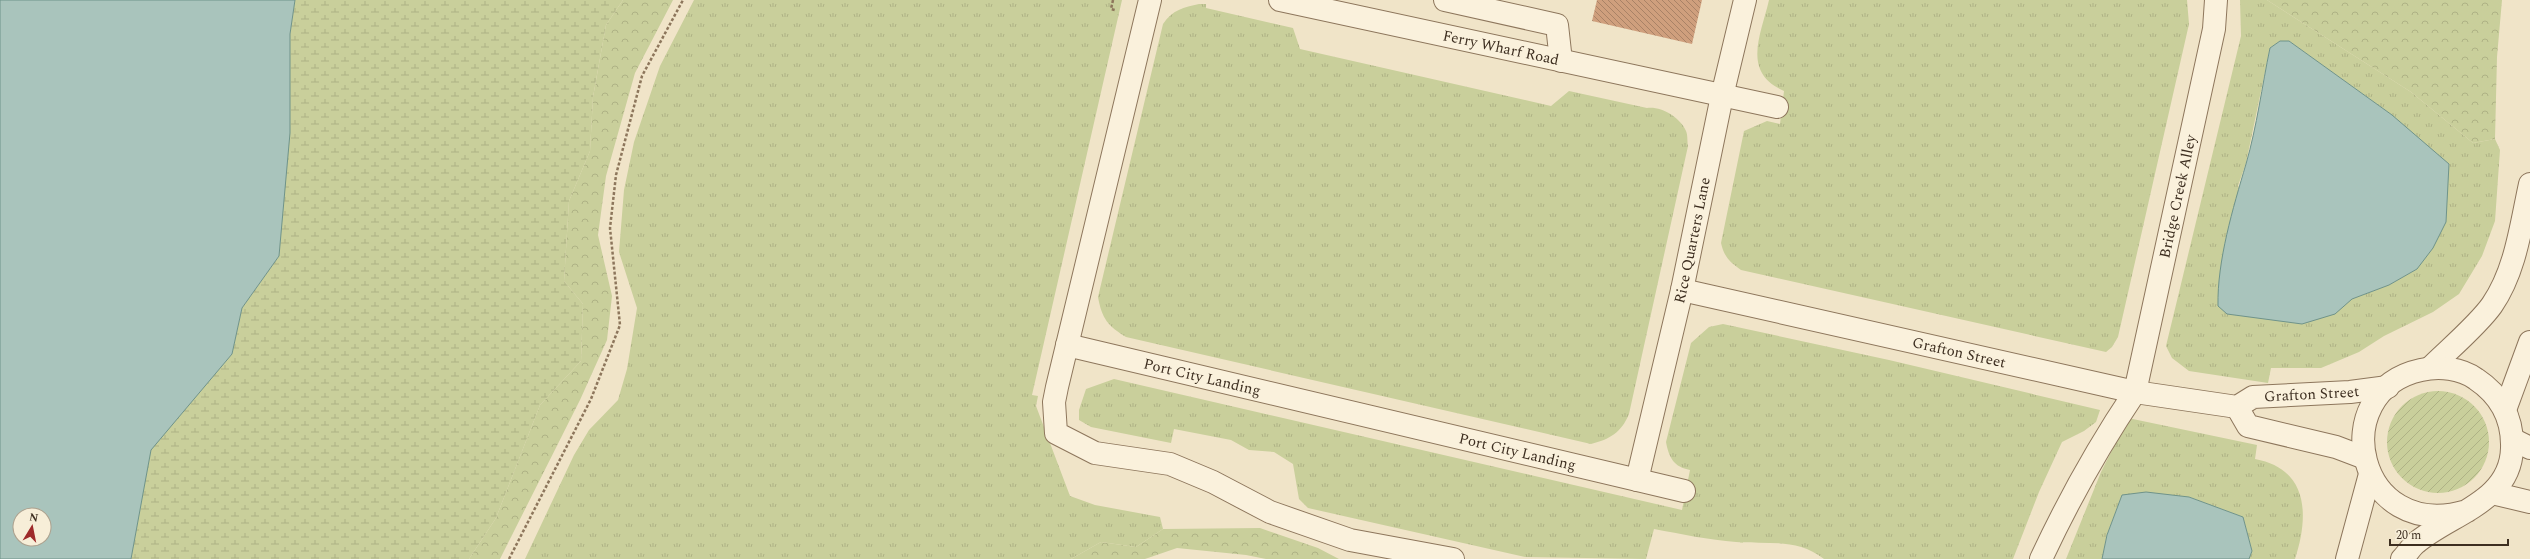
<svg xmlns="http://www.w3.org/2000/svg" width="2530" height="559" font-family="Spectral,serif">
  <defs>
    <pattern id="grass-tufts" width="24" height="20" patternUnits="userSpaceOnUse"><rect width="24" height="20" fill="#c9cf9b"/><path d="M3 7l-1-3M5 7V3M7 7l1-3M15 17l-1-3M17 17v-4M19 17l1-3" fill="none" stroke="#aeb285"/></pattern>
    <pattern id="forest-crowns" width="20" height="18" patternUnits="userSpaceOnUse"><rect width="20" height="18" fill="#c9cf9b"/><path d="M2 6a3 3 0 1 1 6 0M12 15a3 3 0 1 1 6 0" fill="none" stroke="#aeb285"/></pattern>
    <pattern id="wetland-marsh" width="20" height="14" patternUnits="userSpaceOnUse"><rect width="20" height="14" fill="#c9cf9b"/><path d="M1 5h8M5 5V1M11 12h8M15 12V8" fill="none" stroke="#aeb285"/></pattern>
    <pattern id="garden-furrows" width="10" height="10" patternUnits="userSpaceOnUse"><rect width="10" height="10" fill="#c9cf9b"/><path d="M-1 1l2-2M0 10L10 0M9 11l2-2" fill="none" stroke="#aeb285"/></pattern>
    <pattern id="building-back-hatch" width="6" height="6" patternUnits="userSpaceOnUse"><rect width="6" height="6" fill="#cf9f7d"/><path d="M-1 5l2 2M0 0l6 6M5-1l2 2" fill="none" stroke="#a98266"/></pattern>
  </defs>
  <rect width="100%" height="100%" fill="#f0e4c8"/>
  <!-- grass -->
  <g fill="url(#grass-tufts)" fill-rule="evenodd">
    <polygon points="694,0 1122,0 1032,395 1038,396 1036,406 1070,496 1095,505 1160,517 1163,529 1136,547 1101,542 1071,559 525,559 574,455 589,430 618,400 627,369 637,308 619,252 624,190 634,142 660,66"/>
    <path d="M1769,0H2187L2189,24L2118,337L2112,347L2106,352L1741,270C1730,262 1724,257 1721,243L1744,131L1767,121L1780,124L1784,91C1741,72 1761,35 1769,0Z"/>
    <path d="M2240,0H2267L2411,92L2473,143L2495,139L2500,150L2495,221L2482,256L2459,294L2433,312L2384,336L2359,352L2321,368H2271L2268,383L2189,371L2172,358L2166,346L2241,36ZM2280,41H2289L2392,115L2417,269L2389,285L2352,299L2238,186L2246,163L2270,48Z"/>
    <path d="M1199,4H1206V8L1293,28L1300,49L1551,106L1569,91L1647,108C1661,106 1680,117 1686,131C1688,135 1687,142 1688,146L1629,414C1621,433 1610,439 1591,444L1126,337C1108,326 1102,319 1098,297L1163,24C1172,10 1184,7 1199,4Z"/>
    <path d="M1723,324L1889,360L2100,410L2096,422L2084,431L2062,442L2039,492L2013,559H1824C1796,537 1768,545 1736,542C1709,540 1681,534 1654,529L1646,559L1525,557L1308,508L1299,499L1293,464L1274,452L1249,450L1231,440L1174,429L1171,443L1091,427L1079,420V410L1086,389L1114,379L1682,510L1690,470C1674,467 1669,458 1666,442L1691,343L1709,327Z"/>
    <path d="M2128,418L2257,445L2255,459C2309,469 2309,516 2295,559H2249L2252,551L2243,517L2189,497L2122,495L2107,535L2102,559H2066L2101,472Z"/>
  </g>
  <!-- forest -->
  <g fill="url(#forest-crowns)">
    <polygon points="623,0 673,0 635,73 606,176 598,235 612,296 607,340 580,400 500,559 469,559 496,518 540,405 581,361 583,304 564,281 569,201 590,151 593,97 606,25"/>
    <polygon points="2267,0 2502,0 2497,57 2495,139 2473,143 2411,92"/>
    <polygon points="1260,528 1318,548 1339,559 1266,559 1246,555 1177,548 1145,559 1071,559 1101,542 1136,547 1163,529"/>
  </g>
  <!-- wetland -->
  <polygon fill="url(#wetland-marsh)" points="295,0 623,0 606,25 593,97 590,151 569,201 564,281 583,304 581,361 540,405 496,518 469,559 131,559 150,450 232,354 242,308 279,256 290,34"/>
  <!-- garden -->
  <circle fill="url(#garden-furrows)" cx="2438" cy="442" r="51"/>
  <!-- water -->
  <g fill="#a9c4bc" stroke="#6f938a" fill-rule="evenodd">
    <path d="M0,0H295L290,34V133L279,256L242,308L232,354L151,450L131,559H0ZM20,515H44V539H20Z"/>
    <path d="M2280,41H2289L2392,115L2449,164L2446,222L2433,248L2417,269L2389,285L2352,299L2335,314L2302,324L2227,314L2218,306C2217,261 2233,208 2246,164C2257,126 2262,86 2270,48Z"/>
    <polygon points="2146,492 2189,497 2243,517 2252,551 2249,559 2102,559 2107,535 2122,495"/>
  </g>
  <!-- building -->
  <polygon fill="url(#building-back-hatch)" points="1597,0 1702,0 1692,44 1592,21"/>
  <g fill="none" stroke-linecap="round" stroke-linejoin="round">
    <!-- minor casing -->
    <g stroke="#8d765c" stroke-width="24">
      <g id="minor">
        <polyline points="1150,0 1057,387 1054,402 1056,433 1095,453 1170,464 1213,482 1270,512 1350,540 1453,559"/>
        <path id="s1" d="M1280,0L1777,107"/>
        <polyline points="1445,0 1557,25 1561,61"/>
        <path id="s2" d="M1682,290L2135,392L2237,407L2253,397L2350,392L2388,387"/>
        <path id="s3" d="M1067,345L1684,491"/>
        <path d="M2430,368C2447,351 2478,325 2492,305C2516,270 2521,225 2530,184"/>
        <polyline points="2237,407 2248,426 2336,447 2365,458"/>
        <polyline points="2505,410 2530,342"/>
        <polyline points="2512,439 2530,448"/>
        <path id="s4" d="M1637,480L1682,290L1722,96L1745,0"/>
        <polyline points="2492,493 2530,502"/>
        <path id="s5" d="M2041,559C2068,501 2100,444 2135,392L2214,29L2216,0"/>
        <polyline points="2347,559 2370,474"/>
        <path d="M2402,559C2407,554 2411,547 2416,543C2450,514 2511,502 2512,448C2513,418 2500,395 2476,379C2461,368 2439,366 2421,370C2324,391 2356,544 2467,511"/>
      </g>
    </g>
    <!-- path -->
    <g stroke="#8d765c" stroke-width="2.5" stroke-dasharray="3 2" stroke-linecap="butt">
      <polyline points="1113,0 1111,9 1115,10"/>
      <polyline points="509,559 591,399 620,325 610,228 616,175 642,76 683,0"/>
    </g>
    <!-- minor -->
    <use href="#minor" stroke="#faf1dc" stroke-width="22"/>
  </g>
  <g text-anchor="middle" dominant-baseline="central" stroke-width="3" stroke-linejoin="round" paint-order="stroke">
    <!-- street labels -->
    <g font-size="15" fill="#3d2e20" stroke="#f7eed8">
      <text stroke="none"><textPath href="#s1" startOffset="226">Ferry Wharf Road</textPath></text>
      <text stroke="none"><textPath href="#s5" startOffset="392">Bridge Creek Alley</textPath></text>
      <text stroke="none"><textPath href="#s4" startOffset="246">Rice Quarters Lane</textPath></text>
      <text stroke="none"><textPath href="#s2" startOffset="284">Grafton Street</textPath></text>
      <text stroke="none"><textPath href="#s3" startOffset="139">Port City Landing</textPath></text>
      <text stroke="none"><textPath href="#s2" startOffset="645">Grafton Street</textPath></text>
      <text stroke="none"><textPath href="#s3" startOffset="463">Port City Landing</textPath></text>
    </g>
  </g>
  <!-- north arrow -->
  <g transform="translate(32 527) rotate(10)"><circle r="19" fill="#f7eed8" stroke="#ada18e"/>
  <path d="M0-3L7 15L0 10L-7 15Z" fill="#9e2a2b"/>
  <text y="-6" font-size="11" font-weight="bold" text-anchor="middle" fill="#3d2e20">N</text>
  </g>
  <!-- scale -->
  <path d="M2390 539v6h118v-6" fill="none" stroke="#3d2e20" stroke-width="2"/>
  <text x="2396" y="539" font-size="12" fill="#3d2e20" stroke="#f7eed8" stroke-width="3" paint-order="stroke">20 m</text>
</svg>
